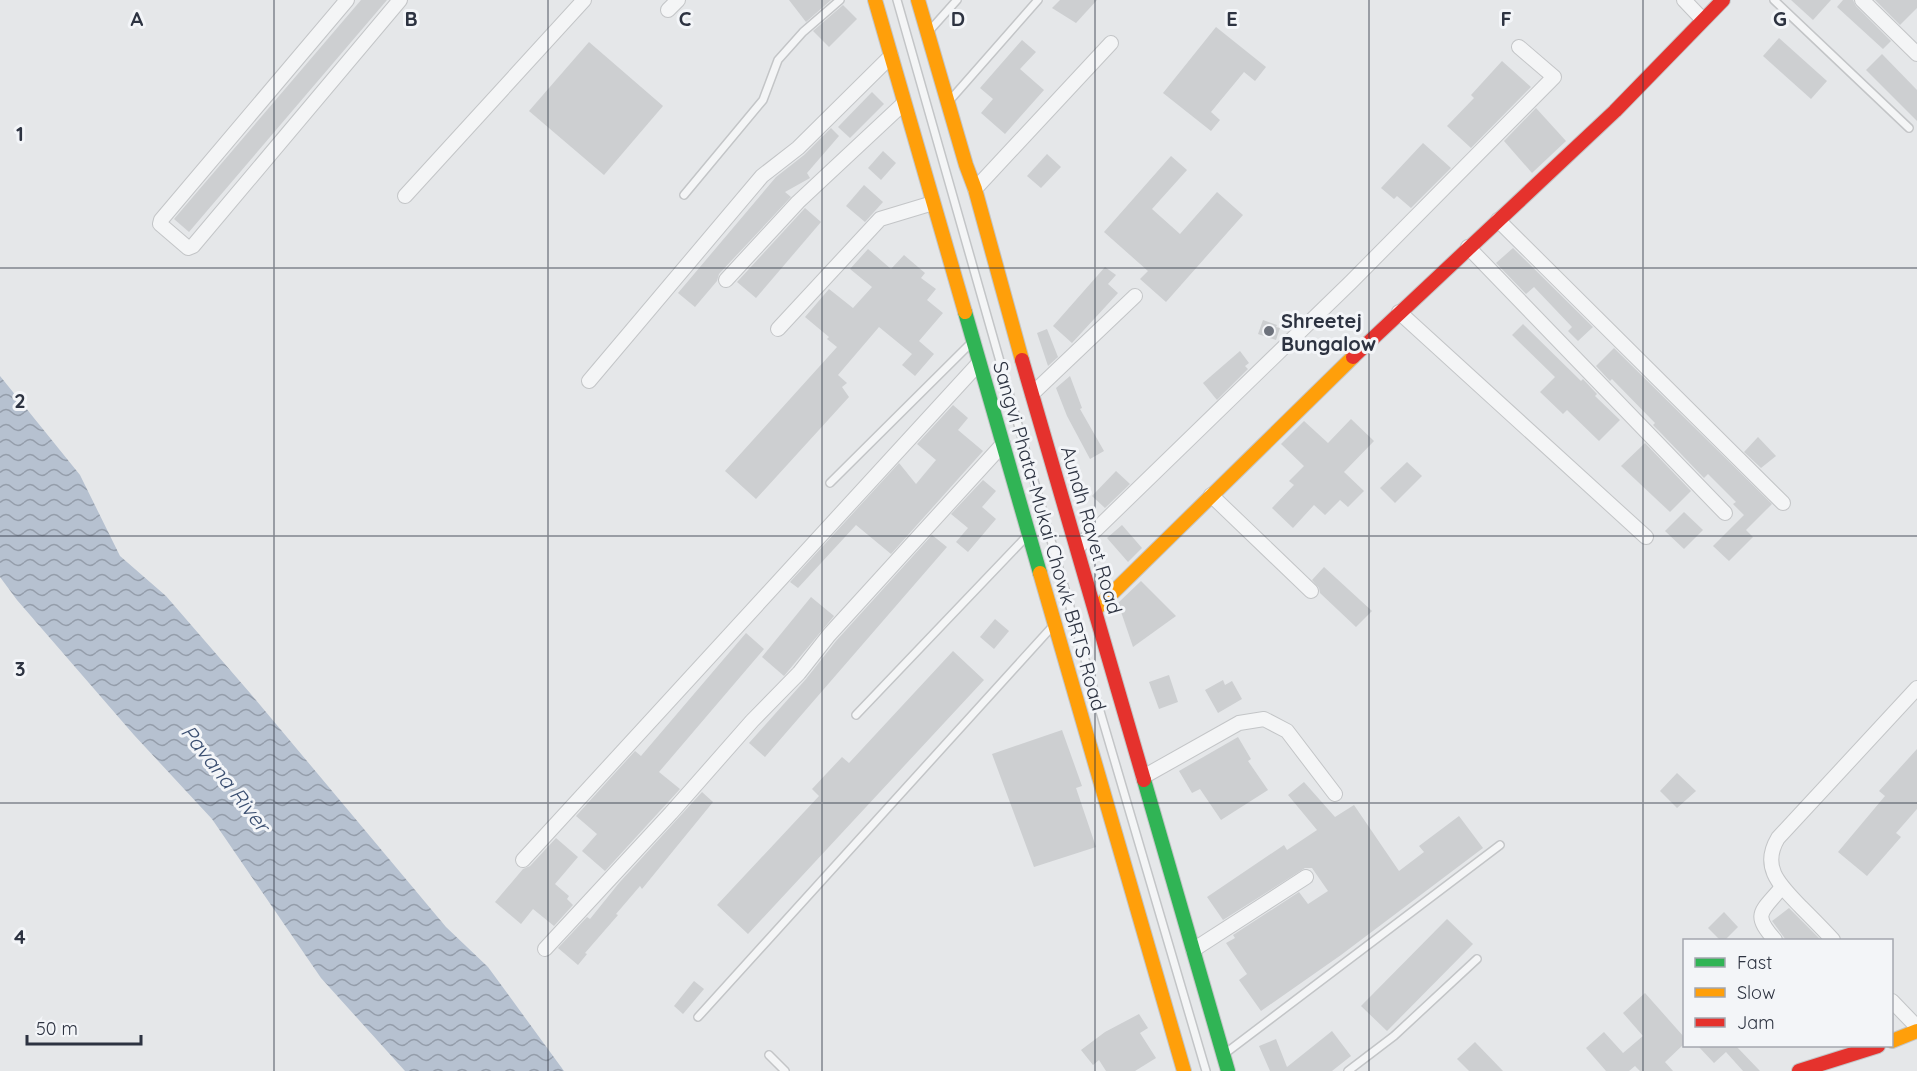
<svg xmlns="http://www.w3.org/2000/svg" width="1917" height="1071" font-family="Quicksand,sans-serif">
  <defs>
    <pattern id="water-waves" width="16" height="10" patternUnits="userSpaceOnUse" patternTransform="scale(1.5)"><rect width="16" height="10" fill="#b6c1d0"/><path d="M0 5q4-4 8 0t8 0" fill="none" stroke="#949daa"/></pattern>
  </defs>
  <rect width="100%" height="100%" fill="#e5e7e9"/>
  <!-- water -->
  <polygon fill="url(#water-waves)" points="0,376 80,475 120,556 166,596 250,693 446,927 488,967 564,1071 405,1071 321,978 212,819 134,735 17,600 0,577"/>
  <!-- building -->
  <g fill="#cdcfd1">
    <polygon points="361,0 387,0 189,232 174,219"/>
    <polygon points="789,0 831,0 806,22"/>
    <polygon points="1060,0 1097,0 1076,23 1052,8"/>
    <polygon points="1791,0 1831,0 1813,20"/>
    <polygon points="1843,0 1853,0 1856,6 1891,41 1883,49 1837,7"/>
    <polygon points="1875,0 1917,0 1917,8 1900,25"/>
    <polygon points="843,5 857,19 829,47 813,31"/>
    <polygon points="1216,27 1266,67 1255,81 1244,72 1211,112 1220,120 1211,131 1163,93"/>
    <polygon points="1779,38 1827,81 1811,99 1763,56"/>
    <polygon points="1022,40 1036,52 1020,69 1044,90 1005,134 981,113 993,99 980,88"/>
    <polygon points="589,42 663,106 604,175 529,111"/>
    <polygon points="1882,54 1917,90 1917,121 1866,70"/>
    <polygon points="1502,61 1531,87 1471,148 1447,126 1474,98 1471,95"/>
    <polygon points="872,92 884,104 850,138 838,127"/>
    <polygon points="1536,108 1566,141 1532,173 1504,141"/>
    <polygon points="831,128 839,136 807,173 810,178 785,192 791,197 719,274 717,281 695,307 678,293 776,177 804,155"/>
    <polygon points="1423,143 1451,168 1411,208 1397,196 1394,199 1381,188"/>
    <polygon points="883,151 896,163 881,180 868,168"/>
    <polygon points="1047,154 1061,167 1041,188 1027,176"/>
    <polygon points="1171,156 1187,170 1152,209 1180,234 1217,192 1243,215 1166,302 1140,279 1148,271 1104,232"/>
    <polygon points="864,185 883,202 865,222 846,206"/>
    <polygon points="805,208 821,222 756,298 737,282"/>
    <polygon points="1513,248 1593,327 1578,341 1568,331 1572,327 1534,287 1526,294 1496,263"/>
    <polygon points="868,249 891,269 904,255 925,273 921,278 936,289 927,300 943,313 919,341 934,354 915,376 902,365 912,354 879,327 838,375 847,383 842,387 849,397 756,499 725,471 837,347 827,339 829,337 805,317 829,289 853,308 872,287 850,269"/>
    <polygon points="1105,267 1116,275 1108,284 1118,293 1072,343 1053,326"/>
    <polygon points="1263,320 1277,325 1276,327 1280,328 1276,340 1258,334"/>
    <polygon points="1523,324 1581,381 1583,379 1597,394 1595,396 1620,420 1599,441 1567,410 1563,414 1540,392 1555,377 1512,335"/>
    <polygon points="1047,329 1058,357 1048,366 1037,333"/>
    <polygon points="1614,348 1772,504 1746,530 1753,537 1729,561 1713,546 1744,515 1733,504 1736,502 1708,474 1704,478 1658,430 1653,425 1655,423 1612,379 1610,381 1596,366"/>
    <polygon points="1240,351 1249,363 1245,366 1248,369 1217,400 1203,383"/>
    <polygon points="1070,376 1082,408 1080,409 1104,451 1090,459 1067,416 1056,388"/>
    <polygon points="953,405 968,418 958,430 983,451 891,554 856,525 798,588 790,582 899,463 916,484 936,460 917,444"/>
    <polygon points="1351,419 1374,441 1344,472 1364,491 1348,507 1340,500 1325,515 1314,505 1293,528 1272,508 1294,485 1289,481 1304,466 1281,444 1304,421 1328,443"/>
    <polygon points="1758,437 1776,456 1761,468 1744,452"/>
    <polygon points="1645,443 1691,491 1670,512 1621,466"/>
    <polygon points="1407,462 1422,476 1395,503 1380,488"/>
    <polygon points="1116,471 1130,484 1105,508 1092,496"/>
    <polygon points="983,480 996,491 982,507 996,519 968,552 956,542 968,528 951,514"/>
    <polygon points="1684,512 1703,530 1684,549 1665,531"/>
    <polygon points="1122,525 1142,548 1128,562 1107,538"/>
    <polygon points="932,535 947,547 765,757 749,743 806,679 836,641"/>
    <polygon points="1324,567 1372,611 1356,627 1320,593 1319,588 1312,580"/>
    <polygon points="1141,581 1176,616 1133,647 1118,603"/>
    <polygon points="811,597 834,616 784,676 762,657"/>
    <polygon points="995,619 1009,631 994,649 980,637"/>
    <polygon points="746,633 764,649 659,772 680,789 605,871 582,851 597,834 576,816 635,751 641,756"/>
    <polygon points="953,651 984,680 748,934 717,905 819,796 812,789 842,757 849,763"/>
    <polygon points="1169,675 1178,702 1159,709 1149,682"/>
    <polygon points="1223,680 1225,685 1232,681 1242,699 1218,713 1205,690"/>
    <polygon points="1062,730 1082,786 1076,788 1096,847 1034,867 992,754"/>
    <polygon points="1238,737 1251,759 1248,761 1268,790 1221,820 1200,789 1192,793 1179,771"/>
    <polygon points="1917,749 1917,809 1896,833 1901,837 1867,876 1838,852 1885,796 1879,791"/>
    <polygon points="1677,773 1696,791 1677,808 1660,791"/>
    <polygon points="1304,782 1335,817 1354,805 1399,871 1424,852 1419,846 1459,816 1483,848 1341,955 1261,1011 1239,980 1247,974 1226,943 1235,938 1233,935 1299,892 1308,904 1328,891 1312,868 1305,868 1223,920 1207,897 1284,845 1287,850 1317,830 1288,795"/>
    <polygon points="702,792 713,802 642,889 640,886 616,914 618,915 585,953 587,954 578,965 558,948 587,917 590,919 619,883"/>
    <polygon points="556,838 578,857 555,884 569,896 567,899 573,905 554,926 533,909 521,924 495,902 523,869 530,866"/>
    <polygon points="1789,908 1821,940 1786,940 1772,921"/>
    <polygon points="1724,912 1738,927 1725,940 1720,940 1708,928"/>
    <polygon points="1447,919 1473,944 1387,1031 1361,1006"/>
    <polygon points="694,981 704,989 683,1014 674,1006"/>
    <polygon points="1645,993 1684,1037 1684,1044 1665,1062 1673,1071 1640,1071 1635,1066 1629,1071 1606,1071 1586,1048 1604,1032 1623,1053 1643,1036 1623,1013"/>
    <polygon points="1139,1014 1148,1028 1140,1033 1156,1058 1135,1071 1106,1071 1099,1060 1093,1065 1081,1050 1105,1032"/>
    <polygon points="1332,1031 1351,1056 1332,1071 1270,1071 1259,1046 1276,1039 1287,1067"/>
    <polygon points="1475,1042 1503,1071 1469,1071 1457,1059"/>
    <polygon points="1698,1046 1736,1046 1760,1071 1743,1071 1726,1052 1714,1063"/>
  </g>
  <g fill="none" stroke-linecap="round" stroke-linejoin="round">
    <!-- lane casing -->
    <g stroke="#c3c5c7" stroke-width="10">
      <g id="lane">
        <polyline points="897,0 1092,684 1206,1071"/>
        <polyline points="1774,0 1909,128"/>
        <polyline points="931,29 957,0"/>
        <polyline points="951,99 1038,0"/>
        <polyline points="684,195 763,100 778,60 803,32 840,0"/>
        <polyline points="830,483 971,343"/>
        <polyline points="856,715 1026,537"/>
        <polyline points="698,1017 1051,628"/>
        <polyline points="1227,1052 1500,845"/>
        <polyline points="769,1055 785,1071"/>
        <polyline points="1348,1071 1394,1036 1477,959"/>
      </g>
    </g>
    <!-- street casing -->
    <g stroke="#c3c5c7" stroke-width="16">
      <g id="street">
        <polyline points="347,0 161,220 160,224 188,248 193,246 400,0"/>
        <polyline points="1684,0 1703,20"/>
        <polyline points="1862,0 1917,54"/>
        <polyline points="668,10 678,0"/>
        <polyline points="975,189 1111,43"/>
        <polyline points="405,196 584,0"/>
        <polyline points="1498,220 1783,503"/>
        <polyline points="1468,247 1725,513"/>
        <polyline points="726,280 798,202 904,103"/>
        <polyline points="1399,312 1646,537"/>
        <polyline points="778,329 880,219 933,203"/>
        <polyline points="589,381 762,176 798,148 891,56"/>
        <polyline points="1032,394 1135,296"/>
        <polyline points="1211,495 1311,591"/>
        <polyline points="1077,548 1351,282 1554,77 1519,47"/>
        <polyline points="1143,777 1239,723 1264,719 1287,731 1335,794"/>
        <polyline points="523,860 979,363"/>
        <path d="M1775,940C1751,913 1762,912 1782,887"/>
        <path d="M1833,940C1823,929 1812,918 1801,907C1781,886 1760,868 1778,838L1917,688"/>
        <polyline points="545,949 671,813 752,721 799,673 829,635 1003,444"/>
        <polyline points="1193,950 1306,877"/>
        <polyline points="1892,1001 1917,1027"/>
      </g>
    </g>
    <!-- fast casing -->
    <g stroke="#c3c5c7" stroke-width="16">
      <g id="fast">
        <polyline points="965,312 1040,573"/>
        <polyline points="1144,780 1228,1071"/>
      </g>
    </g>
    <!-- slow casing -->
    <g stroke="#c3c5c7" stroke-width="16">
      <g id="slow">
        <polyline points="875,0 965,312"/>
        <polyline points="918,0 966,165 975,189 1022,360"/>
        <polyline points="1040,573 1184,1071"/>
        <polyline points="1095,610 1353,357"/>
        <polyline points="1892,1041 1917,1031"/>
      </g>
    </g>
    <!-- jam casing -->
    <g stroke="#c3c5c7" stroke-width="16">
      <g id="jam">
        <polyline points="1353,357 1615,111 1723,0"/>
        <polyline points="1022,360 1144,780"/>
        <polyline points="1799,1071 1878,1046"/>
      </g>
    </g>
    <!-- lane -->
    <use href="#lane" stroke="#f4f5f6" stroke-width="7"/>
    <!-- street -->
    <use href="#street" stroke="#f4f5f6" stroke-width="14"/>
    <!-- fast -->
    <use href="#fast" stroke="#30b455" stroke-width="14"/>
    <!-- slow -->
    <use href="#slow" stroke="#ff9f0a" stroke-width="14"/>
    <!-- jam -->
    <use href="#jam" stroke="#e5322d" stroke-width="14"/>
  </g>
  <!-- grid -->
  <path fill="none" stroke="#2d3341" stroke-width="1.5" stroke-opacity="0.55" d="M274,0V1071M548,0V1071M822,0V1071M1095,0V1071M1369,0V1071M1643,0V1071M0,268H1917M0,536H1917M0,803H1917"/>
  <!-- markers -->
  <circle fill="#6d727c" stroke="#f3f5f8" stroke-width="2" cx="1269" cy="331" r="6"/>
  <g text-anchor="middle" dominant-baseline="central" stroke-width="6" stroke-linejoin="round" paint-order="stroke">
    <!-- poi labels -->
    <g font-size="20" font-weight="bold" fill="#2d3341" stroke="#f3f5f8" text-anchor="start">
      <text x="1281" y="320">Shreetej<tspan x="1281" dy="23">Bungalow</tspan></text>
    </g>
    <!-- street labels -->
    <g font-size="20" fill="#2d3341" stroke="#f3f5f8">
      <text transform="translate(1092 530) rotate(74)">Aundh Ravet Road</text>
      <text transform="translate(1050 536) rotate(74)">Sangvi Phata-Mukai Chowk BRTS Road</text>
    </g>
    <!-- water labels -->
    <g font-size="21" font-style="italic" fill="#3b4f71" stroke="#f3f5f8">
      <text transform="translate(226 778) rotate(52)">Pavana River</text>
    </g>
  </g>
  <g font-size="20" text-anchor="middle" font-weight="bold" fill="#2d3341" stroke="#f3f5f8" stroke-width="6" stroke-linejoin="round" paint-order="stroke">
    <text x="137" y="26">A</text>
    <text x="411" y="26">B</text>
    <text x="685" y="26">C</text>
    <text x="958" y="26">D</text>
    <text x="1232" y="26">E</text>
    <text x="1506" y="26">F</text>
    <text x="1780" y="26">G</text>
    <text x="20" y="141">1</text>
    <text x="20" y="408">2</text>
    <text x="20" y="676">3</text>
    <text x="20" y="944">4</text>
  </g>
  <!-- legend -->
  <rect x="1683" y="939" width="210" height="108" fill="#f3f5f8" stroke="#a4a7af" stroke-width="1.5"/>
  <rect x="1695" y="958" width="30" height="9" fill="#30b455" stroke="#a4a7af" stroke-width="1.5"/>
  <text x="1737" y="969" font-size="18" fill="#2d3341">Fast</text>
  <rect x="1695" y="988" width="30" height="9" fill="#ff9f0a" stroke="#a4a7af" stroke-width="1.5"/>
  <text x="1737" y="999" font-size="18" fill="#2d3341">Slow</text>
  <rect x="1695" y="1018" width="30" height="9" fill="#e5322d" stroke="#a4a7af" stroke-width="1.5"/>
  <text x="1737" y="1029" font-size="18" fill="#2d3341">Jam</text>
  <!-- scale -->
  <path d="M27 1035v9h114v-9" fill="none" stroke="#2d3341" stroke-width="3"/>
  <text x="36" y="1035" font-size="18" fill="#2d3341" stroke="#f3f5f8" stroke-width="4.5" paint-order="stroke">50 m</text>
</svg>
